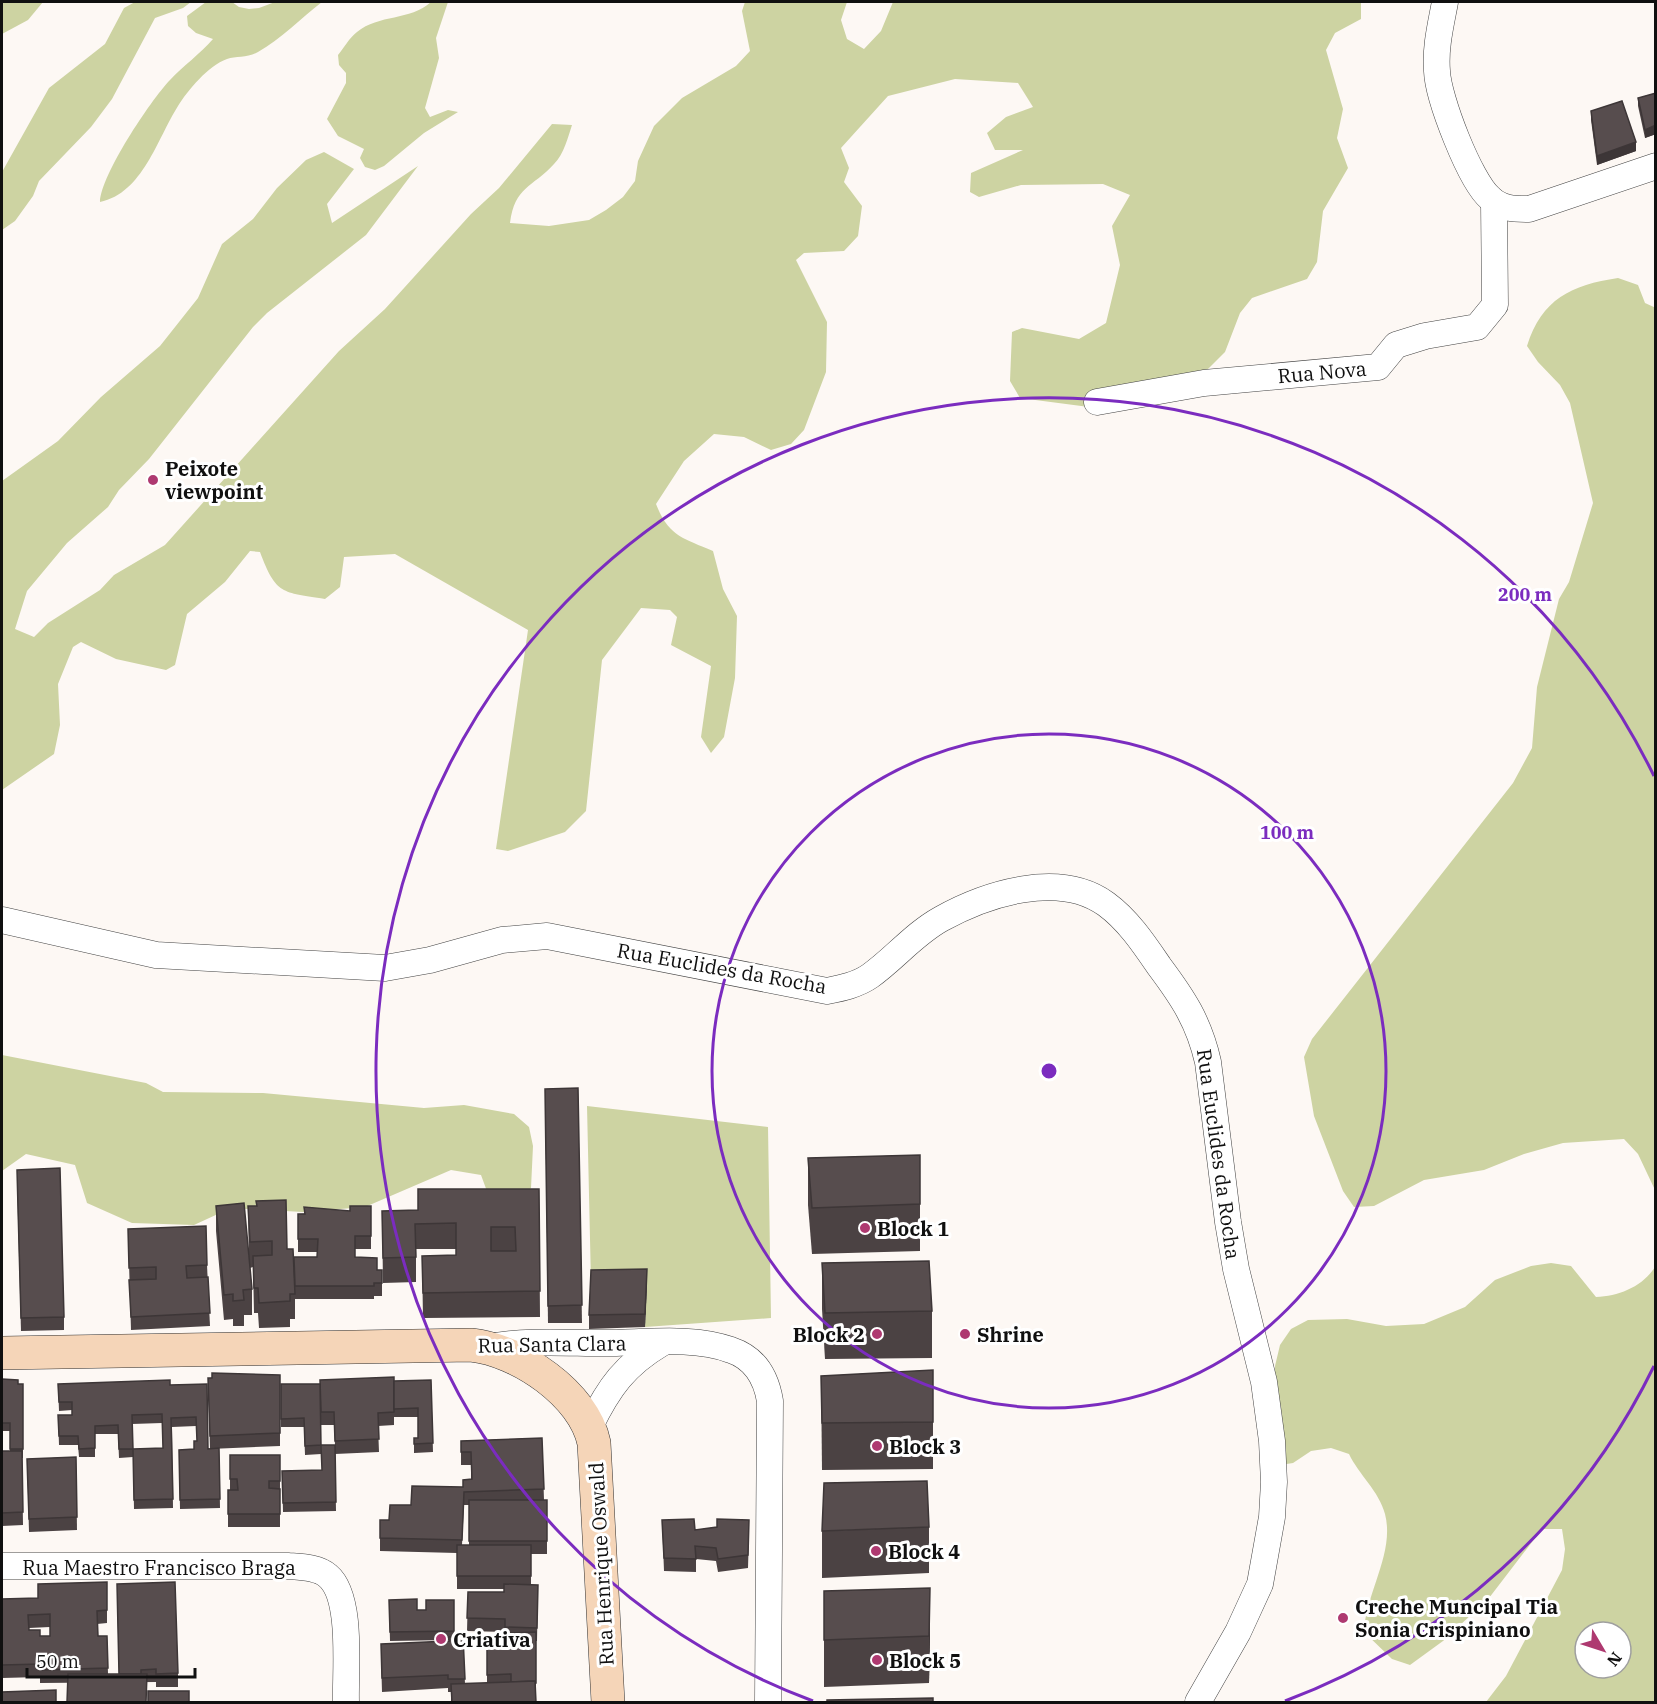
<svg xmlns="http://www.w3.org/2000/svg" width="1657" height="1704" font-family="'IBM Plex Serif',serif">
  <rect width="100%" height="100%" fill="#fdf8f4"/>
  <!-- forest -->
  <g fill="#cdd3a2" fill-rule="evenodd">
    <polygon points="2,2 43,2 28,20 2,34"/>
    <polygon points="135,2 191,2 183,8 155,18 112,99 91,127 39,181 33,196 15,221 2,230 2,172 49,88 105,44 124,8"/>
    <path d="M206,2H232L239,7L249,9L259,8L275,2H322C301,18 281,39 258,52C248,58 236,56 227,59C208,66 188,90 178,106C157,139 143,193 100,202C101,175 150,101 170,80C183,66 200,54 213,39L196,33L188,26L187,16Z"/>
    <path d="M431,2H448L436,38L439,58L425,108L430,117L448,110L458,112L424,133L384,166L375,170L365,167L360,158L364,149L338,136L327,119L346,83V73L339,65L338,55C344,48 349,38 357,32C379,14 410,21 431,2Z"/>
    <path d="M745,2H847L841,20L847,39L864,49L881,31L893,2H1361V19L1335,33L1326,50L1343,109L1337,138L1348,168L1323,211L1317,262L1307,279L1252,298L1240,313L1225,352L1204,373L1089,407L1020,398L1010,381L1012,332L1022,328L1079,339L1106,323L1120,265L1112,226L1130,195L1103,184L1021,185L979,197L970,192L971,173L1023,150H995L987,133L1006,117L1033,107L1018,83L955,79L888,96L841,148L849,168L844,182L862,206L858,236L844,251L804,253L796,260L827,322L826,372L804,430L791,444L771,450L744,437L714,434L684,461L656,504C669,537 683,538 713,551L723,589L737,616L735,678L724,737L711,753L701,737L711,666L671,645L677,617L670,610L641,608L602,660L586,811L565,832L508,851L496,849L528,630L395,554L344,557L340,587L325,599C282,592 276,595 260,552L250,551L225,582L187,614L175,665L166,670L116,659L81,642L73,647L58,684L60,725L54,754L2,790V481L58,441L101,397L160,346L198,298L222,244L253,219L277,188L306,160L324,152L354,169L327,204L332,223L418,166L366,235L267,313L253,327L149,459L119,490L108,507L67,543L27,591L15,629L34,637L48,623L100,590L114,575L165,545L339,351L385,309L471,214L499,188L552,124L572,125C568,137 564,154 554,164C532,188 515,186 510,223L549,226L589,220L606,210L623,197L635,181L638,161L654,126L682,98L736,66L750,51L742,11Z"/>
    <path d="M1618,278L1638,285L1645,303L1656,308L1655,1190L1638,1154L1624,1139L1563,1143L1524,1154L1484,1170L1424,1180L1374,1206L1354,1207L1343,1191L1314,1116L1304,1057L1312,1039L1513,783L1532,748L1537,687L1559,599L1569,582L1593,503L1570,403L1560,385L1538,362L1527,346C1542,299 1571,285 1618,278Z"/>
    <polygon points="2,1055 146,1083 163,1092 263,1093 424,1108 464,1105 514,1114 529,1127 533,1146 531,1188 516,1202 488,1194 481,1175 451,1170 365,1207 303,1212 231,1208 194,1225 132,1223 87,1203 75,1165 26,1154 2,1171"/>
    <polygon points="587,1106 768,1127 771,1318 645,1327 647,1282 591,1283"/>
    <path d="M1551,1263L1571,1266L1596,1297C1619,1296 1642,1287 1655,1267V1702H1486L1506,1676L1562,1570L1565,1549L1562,1529H1542L1489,1598L1443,1641L1410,1665L1392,1659L1364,1632C1366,1592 1395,1553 1385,1514C1379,1491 1359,1475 1349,1454L1331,1448L1311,1451L1293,1463L1274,1466L1275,1366L1280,1345L1291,1329L1308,1320L1347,1319L1386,1326L1424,1324L1465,1307L1495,1280L1531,1266ZM1585,1632H1621V1668H1585Z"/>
  </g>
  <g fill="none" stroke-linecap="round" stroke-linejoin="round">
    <!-- minor casing -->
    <g stroke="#434343" stroke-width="27">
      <g id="minor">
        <path d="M1445,2C1441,24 1435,47 1437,71C1438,98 1470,181 1490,198C1501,209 1514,209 1529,209L1656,166"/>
        <polyline points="1097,402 1204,383 1378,367 1396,345 1425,336 1477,327 1495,305 1494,202"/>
        <path d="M2,920L156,955L385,968L430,960L502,940L547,936L827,991C842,988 857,985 870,976C894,959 914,934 941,919C986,894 1059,870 1106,904C1128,920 1144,944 1159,966C1183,998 1199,1022 1208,1062L1228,1222L1236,1269L1264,1382L1272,1441L1274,1482L1272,1517L1260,1584L1238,1632L1198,1702"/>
        <path d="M489,1347C526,1340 566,1343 604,1343C644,1343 693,1336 731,1350C755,1358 766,1377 770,1401L768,1702"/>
        <path d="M590,1426C609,1387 625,1365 662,1343"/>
        <path d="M2,1566H288C301,1567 318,1567 328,1576C353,1597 345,1671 346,1702"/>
      </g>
    </g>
    <!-- secondary casing -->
    <g stroke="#323232" stroke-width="34">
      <path id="secondary" d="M2,1353L471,1345C519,1350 584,1394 594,1443L608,1702"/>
    </g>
    <!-- minor -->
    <use href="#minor" stroke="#fff" stroke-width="26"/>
    <!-- secondary -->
    <use href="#secondary" stroke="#f5d5b8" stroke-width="33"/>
  </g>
  <!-- wall -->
  <g fill="#4b4243" fill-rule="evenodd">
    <polygon points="1656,93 1656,134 1645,138 1638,106 1638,98"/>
    <polygon points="1591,111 1636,151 1597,165 1591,120"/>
    <polygon points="578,1088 582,1323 548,1323 545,1089"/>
    <polygon points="920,1155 920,1251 812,1254 808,1205 808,1158"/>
    <polygon points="17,1183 64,1317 64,1330 21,1331"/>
    <polygon points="539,1189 540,1317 423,1318 422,1256 456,1255 456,1249 416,1249 416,1282 383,1283 382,1211 418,1210"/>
    <polygon points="216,1206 249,1262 248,1206 287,1249 294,1270 317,1257 318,1252 298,1252 298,1214 350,1211 371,1206 371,1249 355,1249 355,1257 377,1270 382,1270 382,1296 374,1296 374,1299 295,1299 295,1319 290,1319 290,1327 259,1328 258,1313 254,1313 253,1267 250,1268 252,1289 252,1315 244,1315 244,1326 233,1326 233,1319 224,1320 216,1231"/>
    <polygon points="128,1229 207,1265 210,1326 131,1330"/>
    <polygon points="822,1263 932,1311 932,1358 825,1359 822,1309"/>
    <polygon points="647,1282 645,1327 589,1329 589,1315"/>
    <polygon points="933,1370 933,1469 822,1470 821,1376"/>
    <polygon points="280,1375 280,1446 210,1449 208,1378"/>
    <polygon points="2,1379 18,1384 23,1384 23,1458 22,1458 23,1525 2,1526 2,1451 10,1451 10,1431 2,1431"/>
    <polygon points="431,1380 433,1452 414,1453 414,1438 418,1438 418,1417 394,1417 394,1413 394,1425 378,1426 379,1452 335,1454 336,1511 283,1512 282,1471 322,1470 335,1445 334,1425 321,1425 321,1454 305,1455 304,1427 281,1427 281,1384 320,1384"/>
    <path d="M58,1384L170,1385L207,1384L208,1449L219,1448L220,1508L180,1509L179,1450L194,1449L197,1441L196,1426L172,1427L173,1508L134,1509L133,1457L119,1458L118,1434H95V1457H79L78,1445H59L58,1415H72V1410L59,1411ZM162,1423L163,1448L133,1449L132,1424Z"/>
    <path d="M542,1438L544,1500H547V1554H531V1585H538L537,1641H536V1702H451V1692H448V1688L382,1692L381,1657L449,1641V1640L390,1641L389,1600L417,1610H426L454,1600V1637L463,1636L465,1684L487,1683V1644H510V1640H505V1632L467,1631L468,1592H504V1589H457V1553L380,1551V1520H389L411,1505L463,1487L471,1479V1465H461V1441ZM464,1505H469V1545H462Z"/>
    <polygon points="230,1455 280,1455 280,1527 228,1527 228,1490 230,1490"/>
    <polygon points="76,1457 77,1530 29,1532 27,1459"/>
    <polygon points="717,1519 749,1533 748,1568 718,1572 716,1561 696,1559 696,1572 664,1571 662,1520 695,1530 717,1527"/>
    <polygon points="929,1527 929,1573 822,1578 822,1531"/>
    <path d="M107,1582V1623L97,1624L98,1636H107L108,1674H119L117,1597L178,1673V1687H156V1682L40,1683V1677L2,1678V1599L38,1598ZM50,1627V1636H40L29,1630V1628Z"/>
    <polygon points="824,1591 930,1635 929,1683 824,1687"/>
  </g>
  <!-- shaded-wall -->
  <g fill="#3d3637">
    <polygon points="1656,125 1656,134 1645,138 1645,130"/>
    <polygon points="1636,142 1636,151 1597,165 1597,156"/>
    <polygon points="647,1269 647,1282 645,1327 645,1314"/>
    <polygon points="930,1588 930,1635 929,1683 929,1636"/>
  </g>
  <!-- building -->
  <g fill="#574d4e" stroke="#3d3637" stroke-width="1.5" fill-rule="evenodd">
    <polygon points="1656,93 1656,125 1645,130 1638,98"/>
    <polygon points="1622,101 1636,142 1597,156 1591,111"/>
    <polygon points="578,1088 582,1305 548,1306 545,1089"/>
    <polygon points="920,1155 920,1204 812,1208 808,1158"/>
    <polygon points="60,1168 64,1317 21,1318 17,1170"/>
    <path d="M418,1189H539L540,1291L423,1293L422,1256L456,1255V1223L415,1224L416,1257L383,1258L382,1211L418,1210ZM491,1227H515L516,1251H491Z"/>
    <polygon points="286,1200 287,1249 293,1249 295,1294 290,1294 290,1301 259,1303 258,1288 254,1288 253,1256 272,1255 272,1241 250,1242 248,1206 257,1206 256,1201"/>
    <polygon points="244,1203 252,1289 243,1290 244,1300 233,1301 233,1294 224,1295 216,1206"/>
    <polygon points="350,1206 371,1206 371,1236 355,1236 355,1257 377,1258 377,1270 382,1270 382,1283 374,1283 374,1286 295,1286 294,1257 317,1257 318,1239 298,1239 298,1214 305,1214 304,1207 350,1211"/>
    <polygon points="206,1226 207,1265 186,1266 187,1278 208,1277 210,1313 131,1317 129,1280 156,1279 156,1267 129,1268 128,1229"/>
    <polygon points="929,1261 932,1311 825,1313 822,1263"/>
    <polygon points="647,1269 645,1314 589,1315 591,1270"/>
    <polygon points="933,1370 933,1422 822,1423 821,1376"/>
    <polygon points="212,1373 280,1375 280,1433 210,1436 208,1378 212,1378"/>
    <polygon points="394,1377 394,1412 378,1413 379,1439 335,1441 334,1412 321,1412 320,1380"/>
    <polygon points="2,1379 18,1380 18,1384 23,1384 23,1449 10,1449 10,1423 2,1423"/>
    <path d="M170,1380V1385L207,1384L208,1449L219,1448L220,1499L180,1500L179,1450L194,1449V1441H197L196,1417L171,1418L173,1499L134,1500L133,1449H119L118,1425L95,1426V1448L79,1449L78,1436H59L58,1415H72V1402H59L58,1384ZM162,1414L163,1448L133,1449L132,1415Z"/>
    <polygon points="431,1380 433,1443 414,1444 414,1438 418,1438 418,1408 394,1409 394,1381"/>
    <polygon points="281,1384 320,1384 321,1445 305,1446 304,1418 281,1419"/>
    <polygon points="542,1438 544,1489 464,1492 462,1540 380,1538 380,1520 389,1520 390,1505 411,1505 412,1486 463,1487 463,1480 472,1479 471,1452 461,1452 461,1441"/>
    <polygon points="321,1445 335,1445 336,1502 283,1503 282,1471 322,1470"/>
    <polygon points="2,1451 22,1451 23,1512 2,1513"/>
    <polygon points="230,1455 280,1455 280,1481 269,1481 269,1488 280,1489 280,1514 228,1514 228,1490 238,1490 237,1479 230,1479"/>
    <polygon points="76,1457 77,1517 29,1519 27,1459"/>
    <polygon points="927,1481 929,1527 822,1531 824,1483"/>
    <rect x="469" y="1500" width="78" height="41"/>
    <polygon points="694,1519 695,1530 717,1527 717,1519 749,1520 748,1555 718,1559 716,1548 695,1546 696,1559 664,1558 662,1520"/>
    <rect x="457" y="1545" width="74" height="31"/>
    <path d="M107,1582V1610L97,1611L98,1636H107L108,1668L40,1670L41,1664L2,1665V1599L38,1598V1584ZM50,1614V1636H40V1630H29L28,1615Z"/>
    <polygon points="175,1582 178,1673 156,1674 156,1669 141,1670 141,1674 119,1674 117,1584"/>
    <polygon points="504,1584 538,1585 537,1628 505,1627 505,1619 467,1618 468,1592 504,1592"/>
    <polygon points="930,1588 929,1636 824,1640 824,1591"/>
    <polygon points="417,1599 417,1610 426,1610 426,1600 454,1600 454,1631 390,1632 389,1600"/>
    <polygon points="536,1632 536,1683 535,1683 535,1681 511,1682 511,1674 487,1675 487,1644 510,1644 510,1633"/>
    <polygon points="463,1636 465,1679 448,1679 448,1675 382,1678 381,1644 449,1641 449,1637"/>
    <polygon points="68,1674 147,1674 146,1702 67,1702"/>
    <polygon points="535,1681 536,1702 452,1702 451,1684"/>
    <polygon points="56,1690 56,1702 2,1702 2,1692"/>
    <rect x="148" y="1691" width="41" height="11"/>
    <polygon points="933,1698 933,1702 827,1702 827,1700"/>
  </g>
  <!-- distance rings -->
  <g fill="none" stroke="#7b2cbf" stroke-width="3">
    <circle cx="1049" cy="1071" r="337"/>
    <path d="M1654 1366A673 673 0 0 1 1285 1701M813 1701A673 673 0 1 1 1654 776"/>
  </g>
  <!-- markers -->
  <g fill="#ae3970" stroke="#fff" stroke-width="2">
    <circle cx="153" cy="480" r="6"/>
    <circle cx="865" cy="1228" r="6"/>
    <circle cx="877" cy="1334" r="6"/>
    <circle cx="965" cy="1334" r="6"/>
    <circle cx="877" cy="1446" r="6"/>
    <circle cx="876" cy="1551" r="6"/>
    <circle cx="1343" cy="1618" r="6"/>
    <circle cx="441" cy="1639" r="6"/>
    <circle cx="877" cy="1660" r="6"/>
  </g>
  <g text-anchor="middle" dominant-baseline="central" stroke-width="6" stroke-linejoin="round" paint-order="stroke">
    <!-- street labels -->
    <g font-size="20" fill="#101010" stroke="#fff">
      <text transform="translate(1322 372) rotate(-5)">Rua Nova</text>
      <text transform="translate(722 968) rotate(10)">Rua Euclides da Rocha</text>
      <text transform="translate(1219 1154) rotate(82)">Rua Euclides da Rocha</text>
      <text transform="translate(552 1344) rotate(-1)">Rua Santa Clara</text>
      <text transform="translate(601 1564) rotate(-93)">Rua Henrique Oswald</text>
      <text x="159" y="1567">Rua Maestro Francisco Braga</text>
    </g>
    <!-- poi labels -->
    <g font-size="20" font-weight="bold" fill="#101010" stroke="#fff" text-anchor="start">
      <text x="165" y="468">Peixote<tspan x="165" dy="23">viewpoint</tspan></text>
      <text x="877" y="1228">Block 1</text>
      <text x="865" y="1334" text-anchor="end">Block 2</text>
      <text x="977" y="1334">Shrine</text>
      <text x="889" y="1446">Block 3</text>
      <text x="888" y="1551">Block 4</text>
      <text x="1355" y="1606">Creche Muncipal Tia<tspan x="1355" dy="23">Sonia Crispiniano</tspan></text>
      <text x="453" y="1639">Criativa</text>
      <text x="889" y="1660">Block 5</text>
    </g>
  </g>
  <circle cx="1049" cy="1071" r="9" fill="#7b2cbf" stroke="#fff" stroke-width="3"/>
  <g font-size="18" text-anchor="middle" font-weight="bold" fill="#7b2cbf" stroke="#fff" stroke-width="6" stroke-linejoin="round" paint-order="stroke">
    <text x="1525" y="601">200 m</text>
    <text x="1287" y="839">100 m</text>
  </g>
  <!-- border -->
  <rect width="1657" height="1704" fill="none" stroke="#101010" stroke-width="6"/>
  <!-- north arrow -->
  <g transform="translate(1603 1650) rotate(129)"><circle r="28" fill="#ffffff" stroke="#9f9f9f" stroke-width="1.5"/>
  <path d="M0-4.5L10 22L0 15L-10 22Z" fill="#ae3970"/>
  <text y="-9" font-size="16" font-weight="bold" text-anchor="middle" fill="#101010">N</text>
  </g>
  <!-- scale -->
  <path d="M27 1668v9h168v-9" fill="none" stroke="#101010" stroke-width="3"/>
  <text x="36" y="1668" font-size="18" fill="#101010" stroke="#ffffff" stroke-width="4.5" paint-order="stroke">50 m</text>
</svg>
